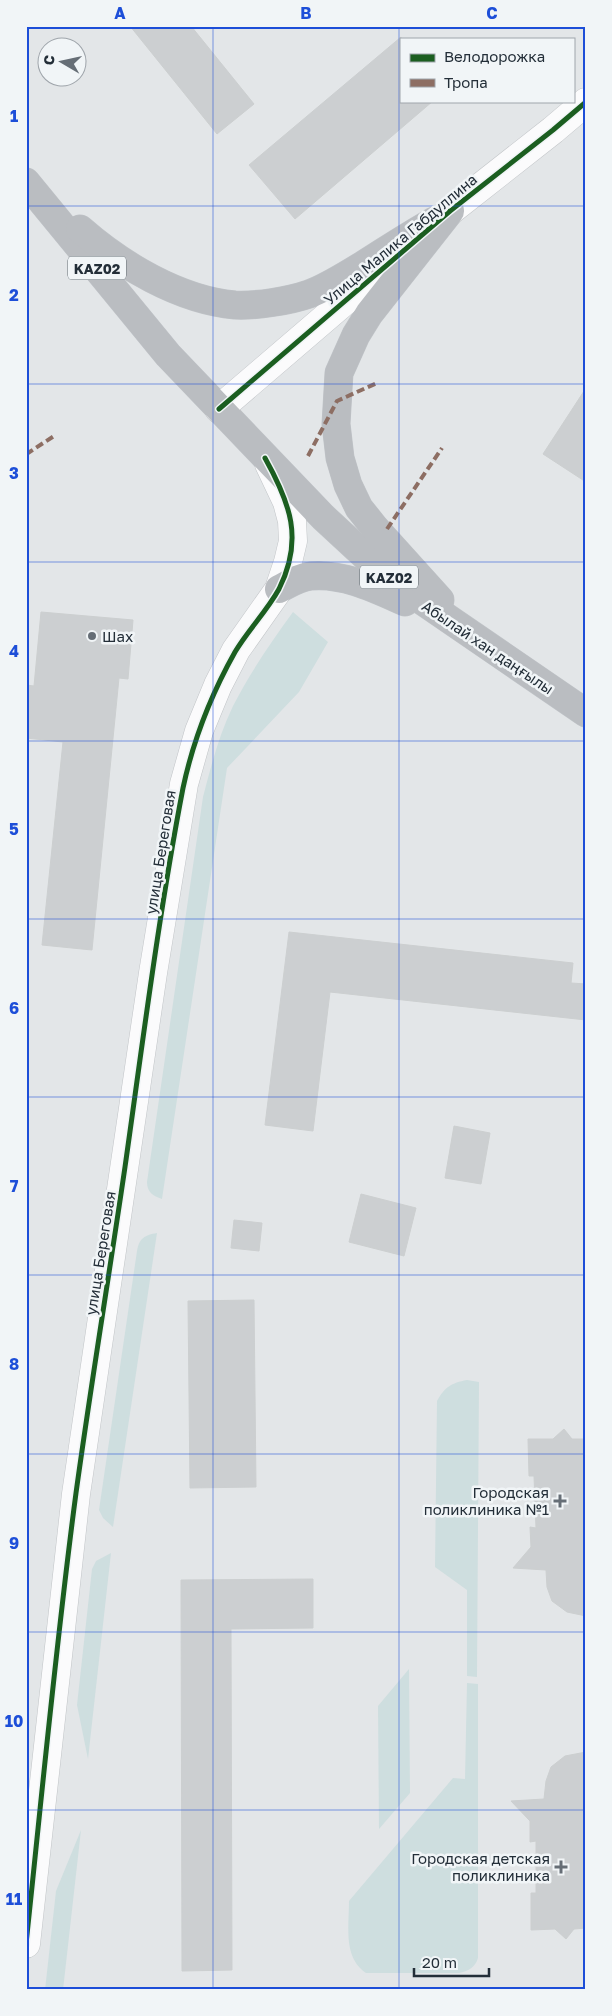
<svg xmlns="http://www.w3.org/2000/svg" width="612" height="2016" font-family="'Golos Text',sans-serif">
  <rect width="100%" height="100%" fill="#e3e6e8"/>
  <!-- green -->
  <g fill="#cededf">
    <path d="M293,612L328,642L299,692L227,768L162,1199C153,1196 147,1192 147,1182L203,797C211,766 219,735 233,706C250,673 271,642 293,612Z"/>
    <path d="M157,1233L113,1527L103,1518L99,1510L137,1251C139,1238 145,1235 157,1233Z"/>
    <path d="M467,1380L479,1382L477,1677L467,1676V1590L435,1567L437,1401C445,1387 451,1383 467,1380Z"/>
    <polygon points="111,1553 88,1759 77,1705 92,1569 96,1561"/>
    <polygon points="409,1669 410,1793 379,1829 378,1706"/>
    <path d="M467,1683L478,1684V1958C475,1968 468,1971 459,1973H366C343,1957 349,1927 349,1901L453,1778L465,1779Z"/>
    <polygon points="81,1830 63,1990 45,1990 56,1891"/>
  </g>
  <!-- building -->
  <g fill="#cccfd1" stroke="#cccfd0">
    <polygon points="130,26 191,26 254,104 217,134"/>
    <polygon points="401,37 401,101 433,101 295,219 249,165"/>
    <polygon points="586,388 586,482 543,454"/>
    <polygon points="41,612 133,620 128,679 119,678 92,950 42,945 63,742 26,738 26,685 34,686"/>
    <polygon points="289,932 573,963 571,983 586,984 586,1020 330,992 313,1131 265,1125"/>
    <polygon points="454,1126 490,1133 481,1184 445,1178"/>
    <polygon points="361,1194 416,1208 404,1256 349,1242"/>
    <polygon points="234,1220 262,1223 259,1251 231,1248"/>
    <polygon points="254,1300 256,1487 190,1488 188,1301"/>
    <polygon points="564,1429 572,1439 586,1439 586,1616 567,1612 552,1601 547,1587 546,1570 513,1568 531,1547 530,1527 536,1528 534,1476 529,1476 528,1439 553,1439"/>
    <polygon points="313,1579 313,1628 231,1629 232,1970 182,1971 181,1580"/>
    <polygon points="586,1752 586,1928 574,1929 566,1939 555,1929 531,1930 531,1893 536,1893 536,1841 530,1842 530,1821 511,1801 544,1799 546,1781 551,1767 565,1756"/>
  </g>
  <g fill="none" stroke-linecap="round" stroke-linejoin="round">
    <!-- secondary casing -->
    <g stroke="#c1c4c7" stroke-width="29">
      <g id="secondary">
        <polyline points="219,409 450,211 553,130 586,102"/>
        <polyline points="26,1944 76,1494 153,973 184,784 199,731 218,685 236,650 279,589 288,562 293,541 292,521 287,502 269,464"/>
      </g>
    </g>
    <!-- highway casing -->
    <g stroke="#c0c4c8" stroke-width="29">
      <g id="highway">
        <polyline points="26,182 168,355 323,517 389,578 586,713"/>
        <path d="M80,229C121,265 179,300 235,305C256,306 289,301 309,294C328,287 346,275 363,265C386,250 410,235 434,221"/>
        <path d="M279,589C289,584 299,577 311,576C344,573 376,589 405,602"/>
        <polyline points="440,600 375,528 359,508 348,485 340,458 336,424 339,373 356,335 369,314 450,211"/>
      </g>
    </g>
    <!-- secondary -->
    <use href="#secondary" stroke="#fbfbfc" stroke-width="28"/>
    <!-- highway -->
    <use href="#highway" stroke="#babdc1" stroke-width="28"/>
    <!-- quiet -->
    <g stroke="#8d6e63" stroke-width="4" stroke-dasharray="8 4" stroke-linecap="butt">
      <polyline points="26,452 28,453 54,436"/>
      <polyline points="308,456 337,401 377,383"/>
      <polyline points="387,529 442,448"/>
    </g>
    <!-- cycleway casing -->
    <g stroke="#f1f5f7" stroke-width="8">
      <g id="cycleway">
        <polyline points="219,409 450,211 553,130 586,102"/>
        <path d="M26,1944C42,1794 56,1643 76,1493C91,1384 109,1276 125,1167C143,1040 159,913 183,788C193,741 212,693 235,652C248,630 267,611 279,589C304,539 290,503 265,458"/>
      </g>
    </g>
    <!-- cycleway -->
    <use href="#cycleway" stroke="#1b5e20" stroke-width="5"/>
  </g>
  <!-- grid -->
  <path fill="none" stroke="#1d4ed8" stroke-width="1" stroke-opacity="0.55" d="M213,26V1990M399,26V1990M26,206H586M26,384H586M26,562H586M26,741H586M26,919H586M26,1097H586M26,1275H586M26,1454H586M26,1632H586M26,1810H586"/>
  <!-- markers -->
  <g fill="#666e76" stroke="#f1f5f7" stroke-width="2">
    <circle cx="92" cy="636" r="5"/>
    <path d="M557.5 1493.5h5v5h5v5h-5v5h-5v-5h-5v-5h5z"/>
    <path d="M558.5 1859.5h5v5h5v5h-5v5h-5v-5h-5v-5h5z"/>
  </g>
  <g text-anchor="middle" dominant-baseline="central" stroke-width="5" stroke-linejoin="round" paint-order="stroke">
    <!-- shield labels -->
    <g fill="#f1f5f7" stroke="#616a71" stroke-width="1">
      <rect x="68" y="256.5" width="58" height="23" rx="4"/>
      <rect x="360" y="565.5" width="58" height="23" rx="4"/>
    </g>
    <g font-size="14" font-weight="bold" fill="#232e38">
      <text x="97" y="268">KАZ02</text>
      <text x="389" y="577">KАZ02</text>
    </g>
    <!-- street labels -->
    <g font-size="15" fill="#232e38" stroke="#f1f5f7">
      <text transform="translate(400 239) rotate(-40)">Улица Малика Габдуллина</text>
      <text transform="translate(488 647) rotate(34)">Абылай хан даңғылы</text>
      <text transform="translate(160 852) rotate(-81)">улица Береговая</text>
      <text transform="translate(100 1253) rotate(-81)">улица Береговая</text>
    </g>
    <!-- poi labels -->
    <g font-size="15" fill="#232e38" stroke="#f1f5f7" text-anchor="end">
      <text x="102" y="636" text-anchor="start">Шах</text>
      <text x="549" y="1492">Городская<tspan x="549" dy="17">поликлиника №1</tspan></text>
      <text x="550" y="1858">Городская детская<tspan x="550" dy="17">поликлиника</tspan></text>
    </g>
  </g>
  <!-- border -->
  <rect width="612" height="2016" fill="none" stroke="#f1f5f7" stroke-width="55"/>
  <!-- legend -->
  <rect x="400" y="38" width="175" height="65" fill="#f1f5f7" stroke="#9fa5ab"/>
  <rect x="410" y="54" width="25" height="8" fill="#1b5e20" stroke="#9fa5ab"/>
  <text x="444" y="62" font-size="15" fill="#232e38">Велодорожка</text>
  <rect x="410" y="79" width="25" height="8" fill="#8d6e63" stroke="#9fa5ab"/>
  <text x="444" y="88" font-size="15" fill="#232e38">Тропа</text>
  <!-- north arrow -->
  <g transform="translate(62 62) rotate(279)"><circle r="24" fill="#f1f5f7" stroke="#9fa5ab"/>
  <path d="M0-4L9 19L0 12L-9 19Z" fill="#666e76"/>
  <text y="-8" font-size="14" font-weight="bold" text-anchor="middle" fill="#232e38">С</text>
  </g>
  <!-- scale -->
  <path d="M414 1968v8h75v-8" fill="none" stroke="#232e38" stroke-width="2.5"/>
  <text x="422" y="1968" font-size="15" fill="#232e38" stroke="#f1f5f7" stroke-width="4" paint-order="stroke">20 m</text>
  <rect x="28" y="28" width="556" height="1960" fill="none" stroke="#1d4ed8" stroke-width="2"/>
  <g font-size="16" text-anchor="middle" font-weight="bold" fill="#1d4ed8">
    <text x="120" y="19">A</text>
    <text x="306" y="19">B</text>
    <text x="492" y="19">C</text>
    <text x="14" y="122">1</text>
    <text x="14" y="301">2</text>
    <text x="14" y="479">3</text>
    <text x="14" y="657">4</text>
    <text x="14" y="835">5</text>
    <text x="14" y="1014">6</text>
    <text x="14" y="1192">7</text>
    <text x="14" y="1370">8</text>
    <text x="14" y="1549">9</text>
    <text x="14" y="1727">10</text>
    <text x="14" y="1905">11</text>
  </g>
</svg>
